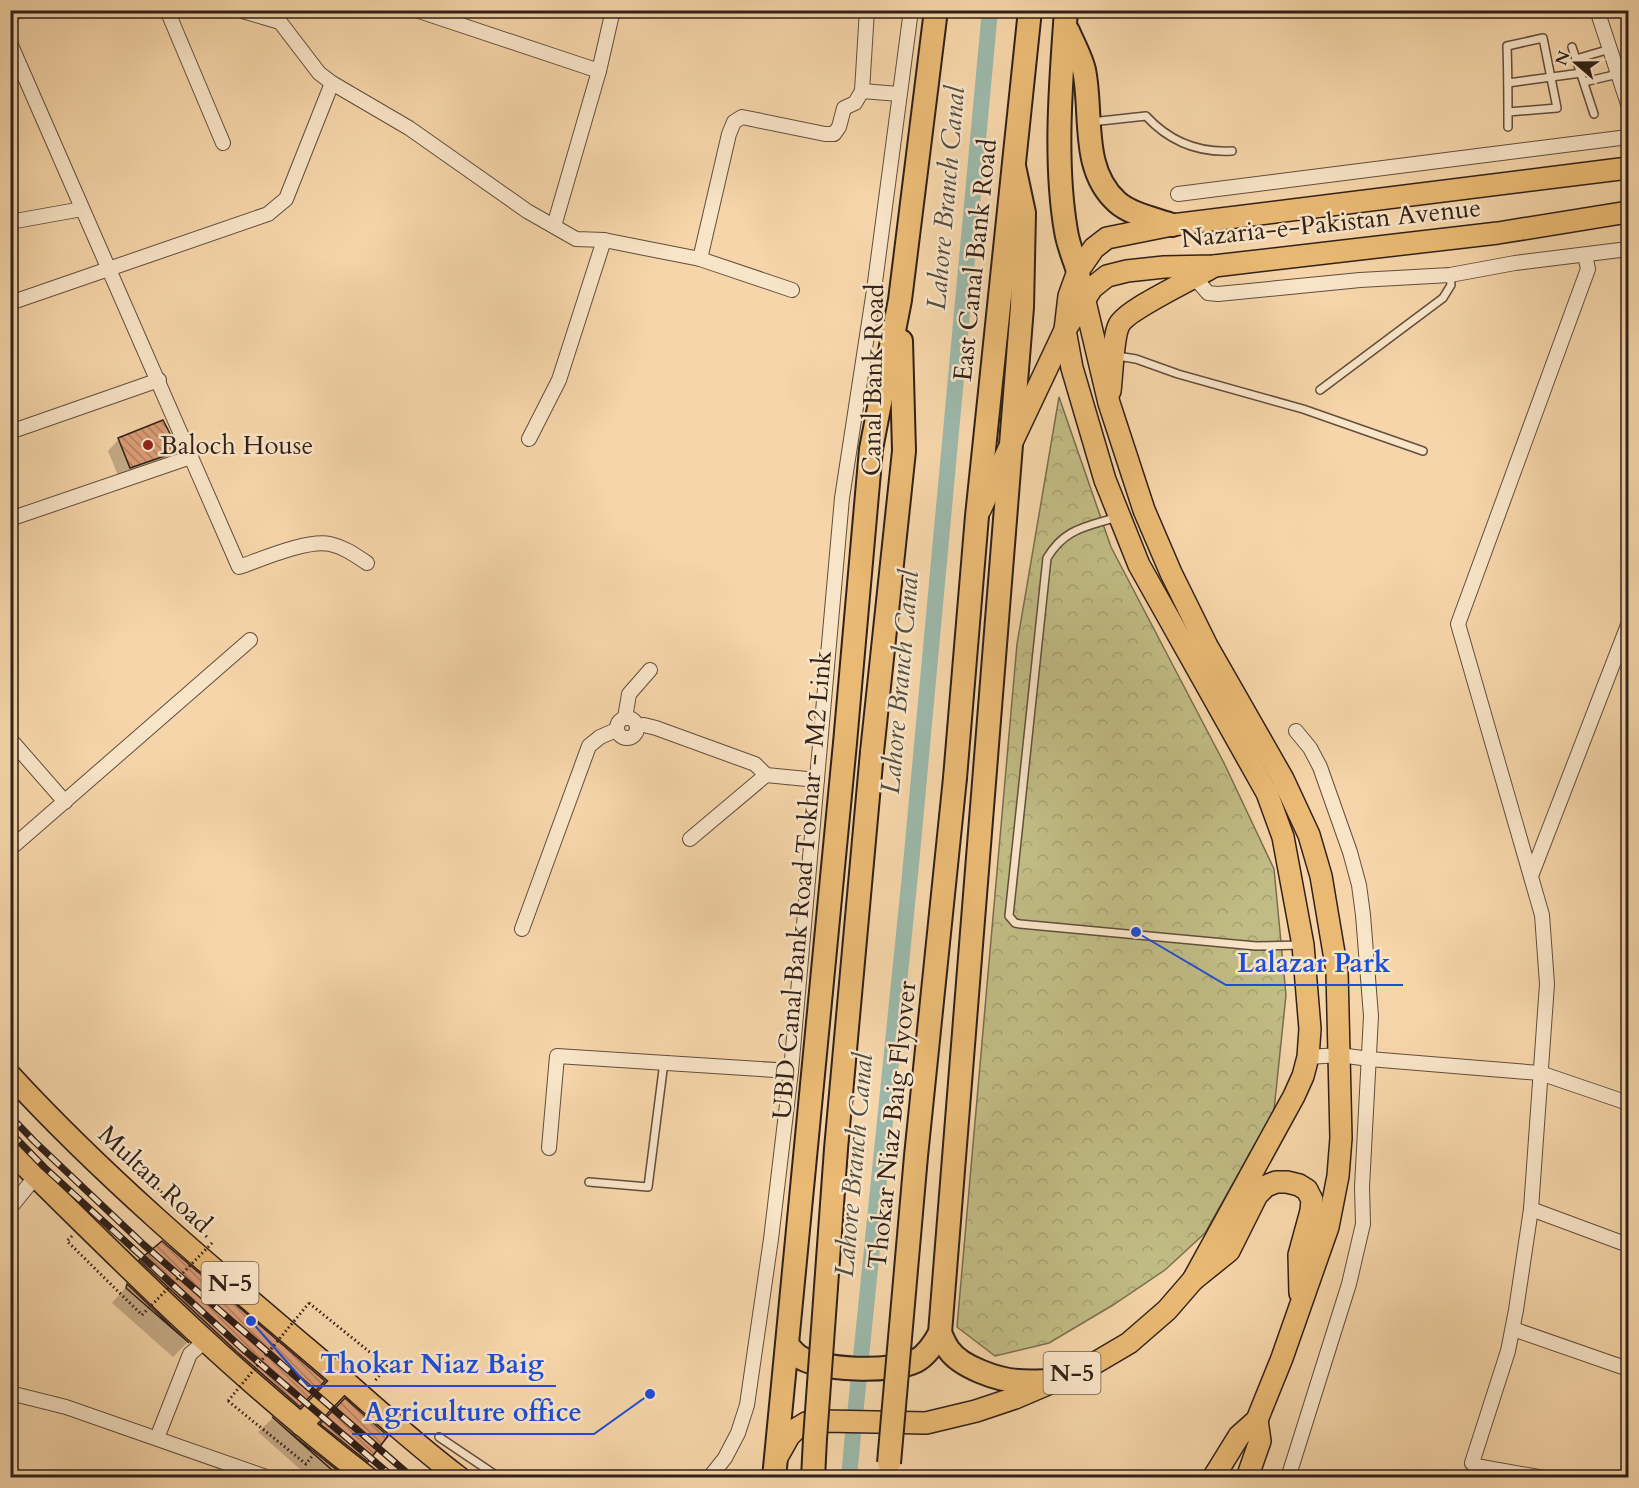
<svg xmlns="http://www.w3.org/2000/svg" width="1639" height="1488" font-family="Cardo,serif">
  <defs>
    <pattern id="forest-crowns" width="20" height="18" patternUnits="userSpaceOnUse" patternTransform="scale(1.5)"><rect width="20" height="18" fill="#c1bc85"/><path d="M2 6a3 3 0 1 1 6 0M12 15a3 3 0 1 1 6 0" fill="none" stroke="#a6a172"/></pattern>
    <pattern id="building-back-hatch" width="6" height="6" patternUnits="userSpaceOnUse" patternTransform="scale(1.5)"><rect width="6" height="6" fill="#db9d77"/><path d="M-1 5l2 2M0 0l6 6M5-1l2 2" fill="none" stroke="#b28061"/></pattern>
  </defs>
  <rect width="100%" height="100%" fill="#f5d5a9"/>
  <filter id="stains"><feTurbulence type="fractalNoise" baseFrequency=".00333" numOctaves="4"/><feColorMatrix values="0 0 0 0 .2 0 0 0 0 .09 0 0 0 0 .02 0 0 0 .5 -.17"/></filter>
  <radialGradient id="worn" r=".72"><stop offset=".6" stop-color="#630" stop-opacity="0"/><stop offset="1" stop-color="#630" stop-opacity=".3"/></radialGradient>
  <!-- forest -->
  <polygon fill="url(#forest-crowns)" stroke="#796e4f" stroke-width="1.5" points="1059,397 1111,547 1224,763 1274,869 1286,995 1274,1110 1205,1233 1165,1270 1113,1305 1049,1343 995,1356 957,1327 1017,644"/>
  <!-- shadow -->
  <g fill="#0003">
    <polygon points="163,422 177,451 166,462 119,478 108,451 118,440"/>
    <polygon points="161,1244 323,1381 285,1421 126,1276"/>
    <polygon points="127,1286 187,1343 173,1357 112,1303"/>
    <polygon points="345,1400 367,1461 352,1475 307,1439"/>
    <polygon points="272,1419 344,1478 310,1478 258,1432"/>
  </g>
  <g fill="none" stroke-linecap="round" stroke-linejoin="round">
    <!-- canal -->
    <g stroke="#9cb8aa" stroke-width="16">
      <polyline points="861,1357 910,875 990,10"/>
      <polyline points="855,1415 859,1376"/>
      <polyline points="849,1478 853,1434"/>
    </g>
  </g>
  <!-- building -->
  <g fill="url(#building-back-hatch)" stroke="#312119" stroke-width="1.5">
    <polygon points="163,420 179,451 130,468 118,438"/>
    <polygon points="162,1241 325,1381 300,1407 237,1352 139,1260"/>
    <polygon points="127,1284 175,1330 189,1343 126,1288"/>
    <polygon points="345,1398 388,1436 368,1462 320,1424"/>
    <polygon points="272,1417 293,1435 347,1478 341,1478"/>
  </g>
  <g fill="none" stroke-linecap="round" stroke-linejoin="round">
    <!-- service casing -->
    <g stroke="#624e3d" stroke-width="10">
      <g id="service">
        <polyline points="1572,47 1594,114"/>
        <polyline points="1576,59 1610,49"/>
        <polyline points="1584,82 1618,74"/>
        <polyline points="1508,83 1581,73"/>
        <path d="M1508,112L1557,108L1543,38L1507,46C1508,73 1508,100 1508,127"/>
        <path d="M1091,122L1146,116C1169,141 1197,153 1232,151"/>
        <polyline points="1117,356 1136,359 1178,374 1303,409 1423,451"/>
        <polyline points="1320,390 1443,298 1451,285 1450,275"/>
        <path d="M1117,517C1086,527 1065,528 1047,558L1009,916L1015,923L1020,924L1256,946L1301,945"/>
        <polyline points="589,1182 648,1187 664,1062"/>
        <polyline points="439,1437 500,1478"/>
      </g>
    </g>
    <!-- minor casing -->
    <g stroke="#624e3d" stroke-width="16">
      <g id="minor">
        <polyline points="167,10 223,143"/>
        <polyline points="239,10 280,22 319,73 332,83 409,128 527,211 576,239 604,240 700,259 792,290"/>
        <polyline points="416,10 599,71"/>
        <polyline points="1597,10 1628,104"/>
        <polyline points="10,14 20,10"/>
        <path d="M10,43L239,567C262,559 308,539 330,544C344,547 355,555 367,563"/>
        <polyline points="862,91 899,94"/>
        <polyline points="1178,194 1628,137"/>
        <polyline points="10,222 82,209"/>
        <polyline points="554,226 599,71 613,10"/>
        <polyline points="700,259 729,134 734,122 742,117 825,134 834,134 839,127 844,108 855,103 862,91 867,10"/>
        <polyline points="1195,278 1208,293 1218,294 1360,280 1450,275 1515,263 1628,249"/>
        <polyline points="10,303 268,214 286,199 332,83"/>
        <polyline points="10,432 159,380"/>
        <polyline points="529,439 559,380 604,240"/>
        <polyline points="10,519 191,457"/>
        <circle cx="627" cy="728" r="10"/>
        <polyline points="625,718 629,694 650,670"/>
        <polyline points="637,726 644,725 656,728 755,764 766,775 817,780"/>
        <polyline points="10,739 65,802"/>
        <polyline points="690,839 766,775"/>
        <polyline points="10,849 250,640"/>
        <polyline points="1531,876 1628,625"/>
        <polyline points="522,929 589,746 600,737 616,730"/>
        <polyline points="1308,1057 1340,1055 1369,1059 1540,1073 1628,1103"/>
        <polyline points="549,1148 557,1056 791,1071"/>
        <polyline points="10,1208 36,1176"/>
        <polyline points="1531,1209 1628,1245"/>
        <polyline points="1513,1329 1628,1369"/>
        <polyline points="10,1393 66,1407 269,1478"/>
        <polyline points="157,1438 190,1354 205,1341"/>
        <polyline points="709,1478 725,1458 738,1433 747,1405 771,1239 791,1071 842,498 874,290 911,10"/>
        <polyline points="1288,1478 1349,1284 1363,1224 1362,1187 1371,1016 1363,915 1359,885 1350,852 1320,767 1310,748 1296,731"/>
        <polyline points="1544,1478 1476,1466 1472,1463 1508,1351 1516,1310 1531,1209 1547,984 1542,915 1458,624 1588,269 1585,255"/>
      </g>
    </g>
    <!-- primary casing -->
    <g stroke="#312119" stroke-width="24">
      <g id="primary">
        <polyline points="1078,272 1109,403 1144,510 1171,573 1207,646 1283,779 1309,835 1321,876 1337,971 1341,1138 1338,1176 1328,1227 1282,1358 1257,1420 1239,1436 1213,1478"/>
        <path d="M1110,391C1112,376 1113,336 1119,325C1127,309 1194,279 1214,266"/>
        <polyline points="980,510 1065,330 1092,288 1107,276 1127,271 1164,267 1214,266 1498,233 1628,212"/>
        <path d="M10,1075C103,1176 207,1264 311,1352C361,1394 408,1439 460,1478"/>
        <path d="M10,1151C125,1265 239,1380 368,1478"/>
        <polyline points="1193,1280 1294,1096 1303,1076 1308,1057 1310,1029 1303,945 1283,837 1267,793 1139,565 1105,480 1072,368 1065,330 1069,296 1078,271 1094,248 1107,238 1172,225 1628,168"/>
        <polyline points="301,1425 344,1380"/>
        <polyline points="776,1459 789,1436 796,1429 806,1423 824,1421 926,1423 976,1411 1015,1398 1090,1366 1129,1343 1167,1310 1193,1280 1229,1251 1257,1195 1266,1186 1276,1182 1287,1182 1299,1185 1307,1190 1312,1200 1311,1211 1299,1255 1300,1293"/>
        <polyline points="1247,1478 1260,1441 1257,1420"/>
      </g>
    </g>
    <!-- trunk casing -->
    <g stroke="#312119" stroke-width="26">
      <g id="trunk">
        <path d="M1066,10C1061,81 1054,161 1066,231C1068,245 1074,258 1078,271"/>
        <path d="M1068,31C1073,43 1081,57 1084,70C1093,113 1080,169 1117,202C1130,214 1155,219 1172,225"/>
        <polyline points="872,752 904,451 901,341"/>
        <polyline points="955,778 977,516 1030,10"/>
        <path d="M940,1333C943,1339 945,1345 949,1350C961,1367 998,1380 1018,1381C1030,1382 1043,1381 1056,1381"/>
        <path d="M788,1346C791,1349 794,1353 798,1356C819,1371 893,1373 916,1361C927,1355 934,1344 940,1333L1022,307L1024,213L1014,166"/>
        <polyline points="774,1478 845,743 871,449 900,300 936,10"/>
        <polyline points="813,1478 815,1439"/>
      </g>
    </g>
    <!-- path -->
    <g stroke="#312119" stroke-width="3" stroke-dasharray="1.5 3" stroke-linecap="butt">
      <polyline points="148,1185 151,1182 209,1239"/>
      <polyline points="72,1236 67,1241 142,1315"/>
      <polyline points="309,1303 387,1366 374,1382"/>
      <polyline points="228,1401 306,1464 313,1455"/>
    </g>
    <!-- service -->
    <use href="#service" stroke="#f8e4c7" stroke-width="7"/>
    <!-- minor -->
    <use href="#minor" stroke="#f8e4c7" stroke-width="14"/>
    <!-- primary -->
    <use href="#primary" stroke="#eaba74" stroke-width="21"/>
    <!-- trunk -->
    <use href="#trunk" stroke="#eaba74" stroke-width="22"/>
    <!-- rail casing -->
    <g stroke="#312119" stroke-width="7">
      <g id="rail">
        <polyline points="10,1116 34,1141 144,1245 413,1478"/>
        <polyline points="10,1132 44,1167 243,1349 394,1478"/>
      </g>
    </g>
    <!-- rail -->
    <use href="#rail" stroke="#f8e4c7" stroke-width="4.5" stroke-dasharray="14" stroke-linecap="butt"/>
    <!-- trunk-bridge casing -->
    <g stroke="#312119" stroke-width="26" stroke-linecap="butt">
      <g id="trunk-bridge">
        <polyline points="815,1439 836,1149 872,752"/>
        <polyline points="889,1463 916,1156 955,778"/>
      </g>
    </g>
    <!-- path-bridge -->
    <g stroke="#312119" stroke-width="3" stroke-dasharray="1.5 3" stroke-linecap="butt">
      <polyline points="142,1315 213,1242"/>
      <polyline points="228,1401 309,1303"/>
    </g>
    <!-- trunk-bridge -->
    <use href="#trunk-bridge" stroke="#eaba74" stroke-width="22"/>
  </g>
  <!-- markers -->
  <circle fill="#8f2418" stroke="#f8e4c7" stroke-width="2" cx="148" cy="445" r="6"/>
  <g text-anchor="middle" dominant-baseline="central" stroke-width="5" stroke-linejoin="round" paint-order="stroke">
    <!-- shield labels -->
    <g fill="#f8e4c7" stroke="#6d5c4d" stroke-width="1.5">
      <rect x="201.5" y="1262" width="57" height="42" rx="4.5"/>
      <rect x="1043.5" y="1352" width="57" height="42" rx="4.5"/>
    </g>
    <g font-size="24" font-weight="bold" fill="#312119">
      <text x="230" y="1283">N-5</text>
      <text x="1072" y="1373">N-5</text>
    </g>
    <!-- street labels -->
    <g font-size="26" fill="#312119" stroke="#f8e4c7">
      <text transform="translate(1331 223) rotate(-6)">Nazaria-e-Pakistan Avenue</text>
      <text transform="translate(975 260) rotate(-84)">East Canal Bank Road</text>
      <text transform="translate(873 380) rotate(-89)">Canal Bank Road</text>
      <text transform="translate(802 885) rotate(-85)">UBD Canal Bank Road Tokhar - M2 Link</text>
      <text transform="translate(892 1125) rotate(-84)">Thokar Niaz Baig Flyover</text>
      <text transform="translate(155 1179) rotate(43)">Multan Road</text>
    </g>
    <!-- poi labels -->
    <g font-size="26" fill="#312119" stroke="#f8e4c7" text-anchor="start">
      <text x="160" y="445">Baloch House</text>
    </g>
    <!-- water labels -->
    <g font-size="27" font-style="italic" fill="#514e44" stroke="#f8e4c7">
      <text transform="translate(946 198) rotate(-85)">Lahore Branch Canal</text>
      <text transform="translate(900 682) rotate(-85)">Lahore Branch Canal</text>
      <text transform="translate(854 1165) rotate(-85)">Lahore Branch Canal</text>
    </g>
  </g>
  <!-- callouts -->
  <path fill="none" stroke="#1d4ed8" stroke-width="2" d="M1136 932L1226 985H1403M251 1321L308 1386H556M650 1394L594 1434H352"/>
  <g fill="#1d4ed8" stroke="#f8e4c7" stroke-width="2">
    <circle cx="1136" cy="932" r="6"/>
    <circle cx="251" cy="1321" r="6"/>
    <circle cx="650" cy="1394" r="6"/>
  </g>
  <g font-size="27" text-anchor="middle" font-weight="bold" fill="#1d4ed8" stroke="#f8e4c7" stroke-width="5" stroke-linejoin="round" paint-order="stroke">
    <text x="1314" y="972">Lalazar Park</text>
    <text x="432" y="1373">Thokar Niaz Baig</text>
    <text x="473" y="1421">Agriculture office</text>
  </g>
  <!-- margin -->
  <rect width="1639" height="1488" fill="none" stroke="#f5d5a9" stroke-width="36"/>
  <rect x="12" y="12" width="1615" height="1464" fill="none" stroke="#312119" stroke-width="3"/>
  <rect x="18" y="18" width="1603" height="1452" fill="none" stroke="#312119" stroke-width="1.5"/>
  <!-- north arrow -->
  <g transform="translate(1576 63) rotate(290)" stroke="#f8e4c7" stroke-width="4.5" paint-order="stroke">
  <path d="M0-4.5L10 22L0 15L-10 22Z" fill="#312119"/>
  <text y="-9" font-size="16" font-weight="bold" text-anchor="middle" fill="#312119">N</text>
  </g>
  <rect width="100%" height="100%" filter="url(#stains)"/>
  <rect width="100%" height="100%" fill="url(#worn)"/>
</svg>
